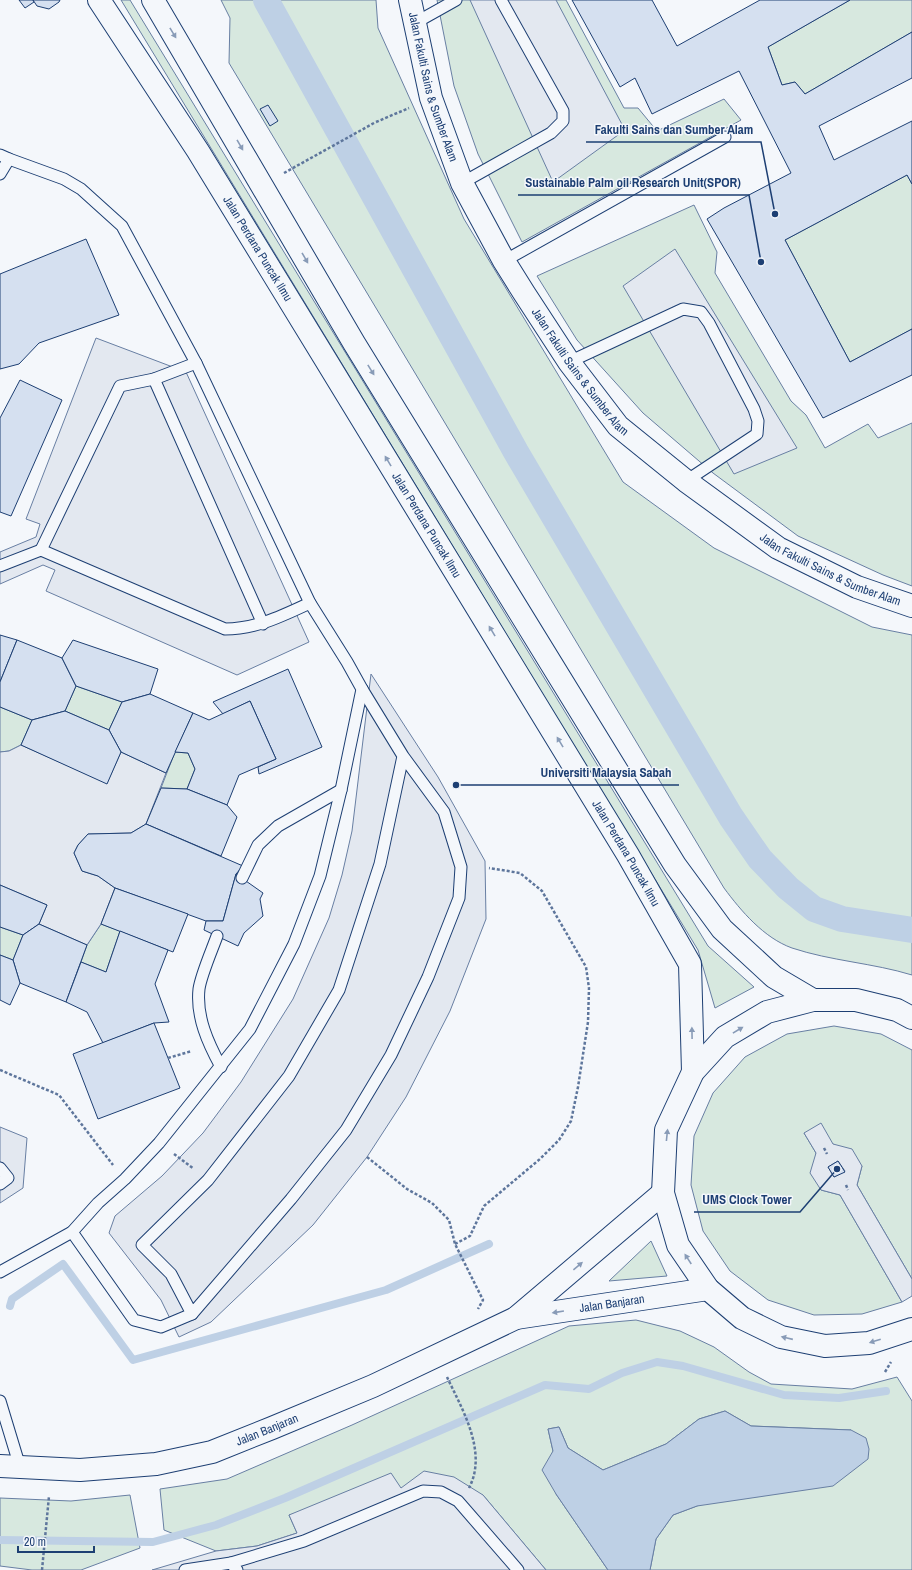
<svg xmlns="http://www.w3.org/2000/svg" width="912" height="1570" font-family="'Archivo Narrow',sans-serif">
  <rect width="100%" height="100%" fill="#f4f7fb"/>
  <!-- green -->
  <g fill="#d7e8df" stroke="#687fa3">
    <polygon points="121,0 130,0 708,946 754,987 715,1008 698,950"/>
    <path d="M221,0H376L378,28L464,219L623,482L714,548L872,627L912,635V975C873,963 831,961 792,948C764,938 741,911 724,888L229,63L230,18Z"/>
    <polygon points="437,0 566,0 624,108 638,108 657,131 724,99 741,120 522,242 478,154 454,86"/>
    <polygon points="850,0 912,0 912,32 805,94 795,82 782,85 768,47"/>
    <polygon points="907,175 912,184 912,329 850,362 785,240"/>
    <polygon points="694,205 717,252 715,273 791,401 806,415 825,448 868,424 878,438 912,423 912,586 883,575 798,536 713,473 643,413 577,340 537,276"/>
    <polygon points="76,686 122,702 109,730 65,711"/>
    <polygon points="0,707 32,720 21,745 9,751 0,752"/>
    <polygon points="175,752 188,753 195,769 187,789 161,788"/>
    <polygon points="101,924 120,931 106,972 81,962 87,945"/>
    <polygon points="0,927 23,935 13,960 0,955"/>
    <polygon points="834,1026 881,1034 912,1050 912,1279 857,1185 862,1166 833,1144 804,1133 816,1153 821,1190 840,1195 902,1302 862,1314 814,1315 768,1300 730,1271 703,1231 691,1185 694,1136 713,1093 745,1057 787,1034"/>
    <polygon points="651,1241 667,1276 609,1281"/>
    <polygon points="636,1320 680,1331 714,1347 749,1372 771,1384 852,1389 897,1377 912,1401 912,1570 650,1570 656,1539 673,1515 697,1506 851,1430 751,1426 725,1411 699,1419 666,1444 603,1470 568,1448 559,1427 548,1429 553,1451 556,1494 608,1570 546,1570 483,1495 401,1488 289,1515 297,1533 257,1546 216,1551 164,1530 160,1489 227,1479 352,1425 569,1326"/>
    <polygon points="130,1495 140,1548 81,1570 32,1570 0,1566 0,1498 71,1501"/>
  </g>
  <!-- parking -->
  <g fill="#e3e8f0" stroke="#687fa3" fill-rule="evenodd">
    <polygon points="470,0 556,0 625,130 553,182"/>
    <polygon points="675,249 797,448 734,474 623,286"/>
    <polygon points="96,338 186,372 309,642 237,675 46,591 55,570 43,565 0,584 0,552 36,537 40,524 26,519"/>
    <polygon points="371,674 438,777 485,861 486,919 450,1011 406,1097 367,1157 313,1225 211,1322 179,1337 161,1300 109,1233 115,1216 162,1176 203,1133 241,1082 293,999 329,918 342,875 352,831"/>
    <polygon points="21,745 107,783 121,752 166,773 146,824 131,833 88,834 78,845 74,853 82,871 98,876 115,888 101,924 87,945 39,924 47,905 0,885 0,752 9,751"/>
    <path d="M821,1123L833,1144L852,1149L862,1166L857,1185L912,1279V1296L902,1302L840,1195L821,1190L810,1173L816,1153L804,1133ZM838,1161L845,1171L834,1177L828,1167Z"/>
    <polygon points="0,1127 27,1138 23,1188 0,1203"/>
    <polygon points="424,1471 454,1477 483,1495 546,1570 152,1570 216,1551 257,1546 297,1533 289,1515 391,1473 401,1488"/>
  </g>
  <!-- water -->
  <polygon fill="#bed0e5" stroke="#687fa3" points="725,1411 751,1426 851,1430 866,1438 869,1449 868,1459 833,1486 697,1506 673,1515 656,1539 650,1570 608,1570 556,1494 542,1470 553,1451 548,1429 559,1427 568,1448 603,1470 666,1444 699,1419"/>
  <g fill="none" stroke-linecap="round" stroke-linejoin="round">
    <!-- stream -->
    <g stroke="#bed0e5" stroke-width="8">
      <polyline points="10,1306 12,1299 63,1264 133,1360 386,1290 489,1244"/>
      <polyline points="0,1540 153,1542 216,1525 285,1498 545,1385 589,1389 622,1373 657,1362 683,1366 784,1395 839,1398 886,1391"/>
    </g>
    <!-- canal -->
    <polyline stroke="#bed0e5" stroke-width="26" points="266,0 516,452 731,817 760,859 788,888 814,909 842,919 912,930"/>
  </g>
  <!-- building -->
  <g fill="#d5e0f0" stroke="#1d3f73">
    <polygon points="19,0 33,0 34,2 25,8"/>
    <polygon points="33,0 60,0 59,2 49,9 37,6"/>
    <polygon points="572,0 652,0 677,46 760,0 850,0 768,47 782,85 795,82 805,94 912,32 912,78 819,126 834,160 912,121 912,184 907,175 785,240 850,362 912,329 912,375 823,418 707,219 724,208 791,173 739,71 652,114 635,78 620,87"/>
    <polygon points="268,105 278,121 270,126 260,109"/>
    <polygon points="86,239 119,315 39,343 19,364 0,369 0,274"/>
    <polygon points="20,380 62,400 11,516 0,512 0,418"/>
    <polygon points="0,635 17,640 0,682"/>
    <polygon points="17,640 62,658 76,686 65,711 32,720 0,707 0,682"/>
    <polygon points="73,640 158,669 150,694 122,702 76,686 62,658"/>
    <polygon points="288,669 322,747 259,774 258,767 276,759 250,701 223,714 213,702"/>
    <polygon points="150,694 193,713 166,773 121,752 109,730 122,702"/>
    <polygon points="250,701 276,759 239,775 227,805 187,789 195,769 188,753 175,752 193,713 209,720"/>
    <polygon points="65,711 109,730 121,752 107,784 21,745 32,720"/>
    <polygon points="161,788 187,789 227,805 237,817 221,856 146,824"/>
    <polygon points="146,824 243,866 236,874 223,921 206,921 115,888 98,876 82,871 74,853 78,845 88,834 131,833"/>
    <polygon points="236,874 263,893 260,899 263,916 244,933 238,946 204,930 206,921 223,921"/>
    <polygon points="0,885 47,905 39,924 23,935 0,927"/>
    <polygon points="115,888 188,914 173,952 101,924"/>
    <polygon points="39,924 87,945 66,1002 20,983 13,960 23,935"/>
    <polygon points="120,931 168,950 155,984 169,1022 154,1023 103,1043 87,1012 66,1002 81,962 106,972"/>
    <polygon points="0,955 13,960 20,983 10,1005 0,1000"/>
    <polygon points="154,1023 180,1088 98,1119 73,1054"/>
    <polygon points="838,1161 845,1172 834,1177 828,1167"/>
  </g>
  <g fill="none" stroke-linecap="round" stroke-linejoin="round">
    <!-- lane casing -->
    <g stroke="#1d3f73" stroke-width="13">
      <g id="lane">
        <polyline points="415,23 456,0"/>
        <polyline points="0,155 9,159 0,174"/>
        <polyline points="462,183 551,133 563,121 563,111 501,0"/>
        <polyline points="504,261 725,137"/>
        <polyline points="569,362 683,309 701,312 709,323 754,409 758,421 757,434 686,481"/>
        <polyline points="154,379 263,624"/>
        <polyline points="41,550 120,386 154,379 196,363"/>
        <path d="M0,566L41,550L225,629C256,629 282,616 310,603"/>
        <polyline points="362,689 403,756 380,864 339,990 289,1076 208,1180 142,1245 171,1274 192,1314 291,1199 346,1130 391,1055 428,977 459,898 461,867 444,812 403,756"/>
        <polyline points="242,878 258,845 278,826 341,790"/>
        <path d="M217,936C212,950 201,975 199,989C196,1017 208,1043 221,1067"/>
        <polyline points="0,1168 8,1178 0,1184"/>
        <polyline points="72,1232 134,1320 161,1327 192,1314"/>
        <polyline points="0,1272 72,1232 98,1203 125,1179 159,1143 250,1029 294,944 320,876 341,790 362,689 347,662 310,603 196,363 122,226 81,189 64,179 9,159"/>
        <polyline points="0,1401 20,1467"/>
        <polyline points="231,1563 304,1541 423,1491 441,1492 458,1501 518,1570"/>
        <polyline points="185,1570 231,1563 237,1570"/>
      </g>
    </g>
    <!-- street casing -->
    <g stroke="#1d3f73" stroke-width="24">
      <g id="street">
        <path id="s1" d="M99,0L198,151L324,357L628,855L690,964L693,1072"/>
        <polyline points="153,0 354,343 675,865 722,929 774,977 813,1000"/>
        <path id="s2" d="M410,0L431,98L462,183L504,261L524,293L569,362L618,426L686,481L778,548L857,587L912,606"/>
        <polyline points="912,1018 897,1010 856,1000 813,1000 767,1012 725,1037 693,1072 666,1130 663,1193 678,1245 708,1289 742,1318 781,1337 825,1346 869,1343 912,1329"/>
        <path id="s3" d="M516,1318L708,1289"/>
        <path id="s4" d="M0,1466L80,1470L156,1464L212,1452L272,1428L373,1386L516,1318L663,1193"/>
      </g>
    </g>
    <!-- path -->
    <g stroke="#5e769c" stroke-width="2.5" stroke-dasharray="3 2" stroke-linecap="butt">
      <polyline points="376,122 409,108"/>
      <polyline points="284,173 374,123"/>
      <polyline points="168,1058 192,1051"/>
      <polyline points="0,1070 59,1095 113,1165"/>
      <polyline points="824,1148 827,1154"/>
      <polyline points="174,1154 194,1169"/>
      <polyline points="367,1157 407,1189 432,1203 449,1220 455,1244 483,1300 478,1309"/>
      <polyline points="846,1185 848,1190"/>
      <polyline points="455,1244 470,1236 484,1206 540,1159 559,1140 571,1121 578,1087 588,1022 589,988 586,967 542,891 520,873 489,868"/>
      <polyline points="885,1372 891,1362"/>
      <path d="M447,1377C462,1409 488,1452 469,1488"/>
      <polyline points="42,1570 49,1496"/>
    </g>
    <!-- lane -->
    <use href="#lane" stroke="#f4f7fb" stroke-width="11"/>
    <!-- street -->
    <use href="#street" stroke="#f4f7fb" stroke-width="22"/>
  </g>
  <!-- one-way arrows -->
  <defs><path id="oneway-solid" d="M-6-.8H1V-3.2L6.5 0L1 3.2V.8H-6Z"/></defs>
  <g fill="#889bb7">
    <use href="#oneway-solid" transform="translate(173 33) rotate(59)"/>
    <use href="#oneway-solid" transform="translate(240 145) rotate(60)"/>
    <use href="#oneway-solid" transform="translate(305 258) rotate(60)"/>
    <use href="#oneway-solid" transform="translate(371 370) rotate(58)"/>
    <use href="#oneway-solid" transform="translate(388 461) rotate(-121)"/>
    <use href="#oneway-solid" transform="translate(492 631) rotate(-121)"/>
    <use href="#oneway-solid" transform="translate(560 742) rotate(-121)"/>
    <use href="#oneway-solid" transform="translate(738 1030) rotate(-31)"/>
    <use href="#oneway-solid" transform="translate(692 1033) rotate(-91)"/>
    <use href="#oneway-solid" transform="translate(667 1135) rotate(-84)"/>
    <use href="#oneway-solid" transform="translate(688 1259) rotate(-123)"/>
    <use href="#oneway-solid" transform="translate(578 1266) rotate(-40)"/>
    <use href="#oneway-solid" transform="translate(558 1312) rotate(171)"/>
    <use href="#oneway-solid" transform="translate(787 1338) rotate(-167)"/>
    <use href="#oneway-solid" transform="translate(875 1341) rotate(163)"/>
  </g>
  <g text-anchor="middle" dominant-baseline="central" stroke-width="3" stroke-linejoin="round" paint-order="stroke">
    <!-- street labels -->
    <g font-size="12" fill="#1d3f73" stroke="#f4f7fb">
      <text stroke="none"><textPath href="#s2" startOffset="90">Jalan Fakulti Sains &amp; Sumber Alam</textPath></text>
      <text stroke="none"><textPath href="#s1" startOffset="295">Jalan Perdana Puncak Ilmu</textPath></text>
      <text stroke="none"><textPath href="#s2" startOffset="414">Jalan Fakulti Sains &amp; Sumber Alam</textPath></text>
      <text stroke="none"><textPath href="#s1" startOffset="619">Jalan Perdana Puncak Ilmu</textPath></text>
      <text stroke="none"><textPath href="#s2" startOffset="738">Jalan Fakulti Sains &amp; Sumber Alam</textPath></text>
      <text stroke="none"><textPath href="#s1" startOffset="1003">Jalan Perdana Puncak Ilmu</textPath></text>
      <text stroke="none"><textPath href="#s3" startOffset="97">Jalan Banjaran</textPath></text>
      <text stroke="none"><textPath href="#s4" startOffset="273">Jalan Banjaran</textPath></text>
    </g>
  </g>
  <!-- callouts -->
  <path fill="none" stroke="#1d3f73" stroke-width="1.5" d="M775 214L761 142H586M761 262L749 195H518M456 785L532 785H679M837 1169L800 1212H694"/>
  <g fill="#1d3f73" stroke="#f4f7fb" stroke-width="1.5">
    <circle cx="775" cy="214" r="4"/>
    <circle cx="761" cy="262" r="4"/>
    <circle cx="456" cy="785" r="4"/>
    <circle cx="837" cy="1169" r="4"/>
  </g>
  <g font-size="13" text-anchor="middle" font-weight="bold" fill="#1d3f73" stroke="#f4f7fb" stroke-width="3" stroke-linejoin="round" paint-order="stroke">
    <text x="674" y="134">Fakulti Sains dan Sumber Alam</text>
    <text x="633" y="187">Sustainable Palm oil Research Unit(SPOR)</text>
    <text x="606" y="777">Universiti Malaysia Sabah</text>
    <text x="747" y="1204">UMS Clock Tower</text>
  </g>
  <!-- scale -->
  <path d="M18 1546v6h76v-6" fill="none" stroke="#1d3f73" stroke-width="2"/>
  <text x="24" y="1546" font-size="12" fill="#1d3f73" stroke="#f4f7fb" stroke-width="3" paint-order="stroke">20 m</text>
</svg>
